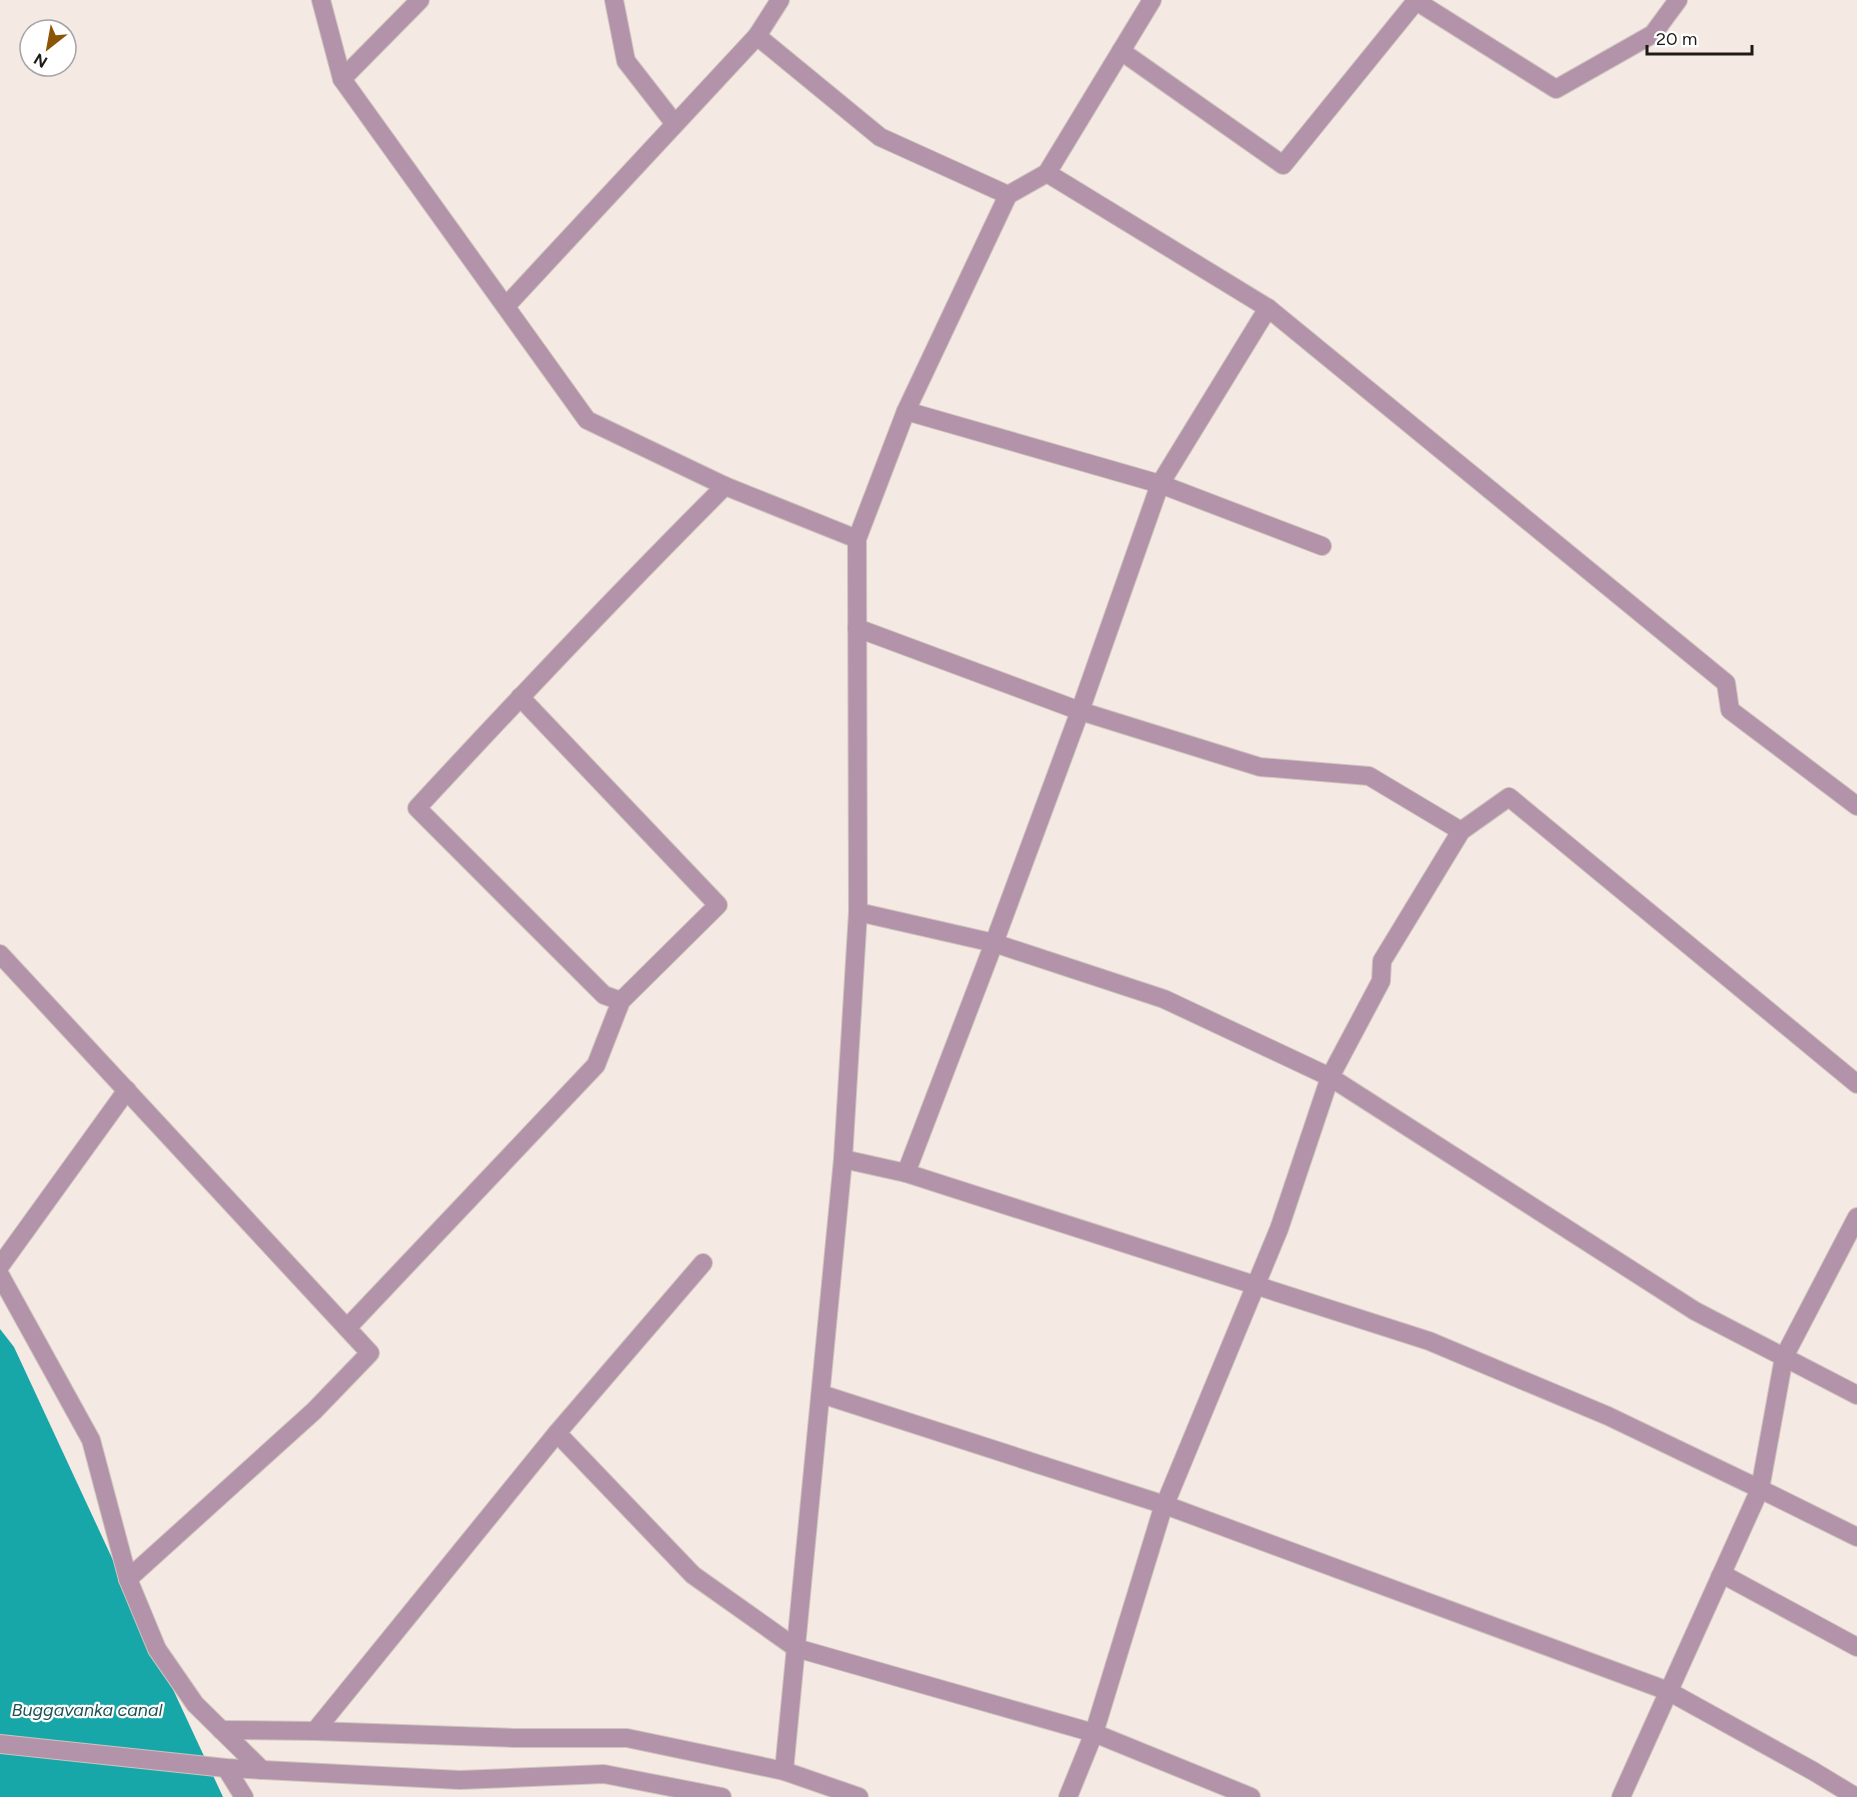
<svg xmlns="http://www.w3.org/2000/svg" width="1857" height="1797" font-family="Figtree,sans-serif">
  <rect width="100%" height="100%" fill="#f5eae3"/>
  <!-- water -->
  <polygon fill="#18a7a9" points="0,1329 14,1347 223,1797 0,1797"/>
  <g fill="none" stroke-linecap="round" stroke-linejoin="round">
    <!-- minor casing -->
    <g stroke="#cec5be" stroke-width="20">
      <g id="minor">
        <polyline points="321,0 342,79 587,420 725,486 857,539"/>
        <polyline points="614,0 626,61 675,124"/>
        <polyline points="780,0 757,36 880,137 1008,195 906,411 857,539 858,912 843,1159 784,1771"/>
        <polyline points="1152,0 1047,173 1268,308 1726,683 1730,710 1857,806"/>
        <polyline points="1417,0 1416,1 1556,89 1653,34 1678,0"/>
        <polyline points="1121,51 1283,165 1416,1"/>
        <polyline points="342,79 420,0"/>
        <polyline points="1008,195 1047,173"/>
        <polyline points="506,306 757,36"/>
        <polyline points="906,411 1160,484 1322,546"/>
        <polyline points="857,628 1080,711 1260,767 1369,776 1461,831"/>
        <polyline points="858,912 994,943 1164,999 1330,1077 1381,981 1382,961 1461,831 1509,797 1857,1084"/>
        <polyline points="0,954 370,1353 314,1411 128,1579"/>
        <path d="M621,1001L604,995L417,808C518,699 620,591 725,486"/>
        <polyline points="843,1159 906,1173 1429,1341 1608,1416 1760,1489 1621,1797"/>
        <polyline points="906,1173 994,943 1080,711 1160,484 1268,308"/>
        <polyline points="1857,1217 1784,1357 1760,1489 1857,1537"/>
        <polyline points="0,1266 127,1090"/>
        <polyline points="0,1275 91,1440 128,1579 157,1649 195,1704 262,1770"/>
        <polyline points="347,1328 596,1065 621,1001 718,905 520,697"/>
        <polyline points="821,1394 1165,1505 1668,1691 1813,1771 1856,1797"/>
        <polyline points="557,1433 693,1575 796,1648 1094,1733 1251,1797"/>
        <polyline points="1720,1577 1722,1574 1857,1647"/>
        <polyline points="221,1730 315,1731 514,1738 627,1738 784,1771 859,1797"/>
        <polyline points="315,1731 557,1433 703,1263"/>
        <polyline points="0,1744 226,1768 460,1780 604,1774 722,1797"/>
        <polyline points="226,1768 244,1797"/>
        <polyline points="1068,1797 1094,1733 1161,1514 1279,1229 1330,1077 1695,1311 1857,1395"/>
      </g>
    </g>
    <!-- minor -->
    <use href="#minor" stroke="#b393a9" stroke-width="18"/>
  </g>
  <g text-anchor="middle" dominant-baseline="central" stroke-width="4.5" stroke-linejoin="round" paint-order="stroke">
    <!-- water labels -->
    <g font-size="18" font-style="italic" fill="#1e5354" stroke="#fff">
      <text x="87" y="1710">Buggavanka canal</text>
    </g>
  </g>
  <!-- north arrow -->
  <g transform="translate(48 48) rotate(211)"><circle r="28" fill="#ffffff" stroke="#a5a3a3" stroke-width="1.5"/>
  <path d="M0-4.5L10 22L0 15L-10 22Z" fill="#8b5505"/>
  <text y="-9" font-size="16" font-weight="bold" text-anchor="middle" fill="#1e1a18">N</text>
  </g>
  <!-- scale -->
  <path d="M1647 45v9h105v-9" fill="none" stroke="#1e1a18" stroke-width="3"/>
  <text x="1656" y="45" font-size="18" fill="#1e1a18" stroke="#ffffff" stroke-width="4.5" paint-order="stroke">20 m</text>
</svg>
